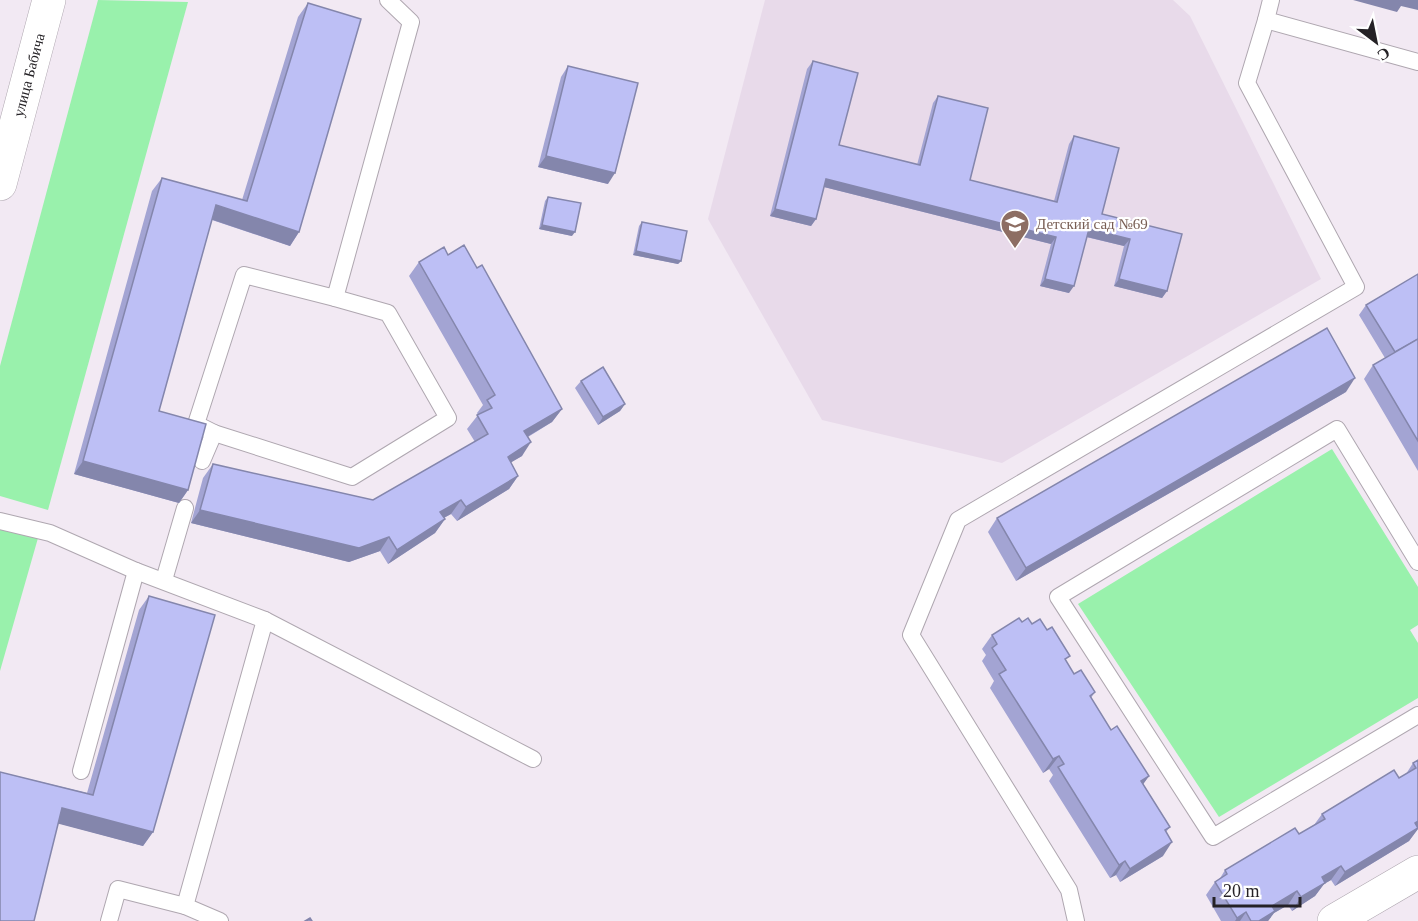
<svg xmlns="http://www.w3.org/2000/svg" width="1418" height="921" font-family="'Times New Roman',serif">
  <rect width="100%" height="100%" fill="#f2e9f3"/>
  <!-- built -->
  <polygon fill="#e8daea" points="765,0 1173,0 1190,16 1321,279 1002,463 822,420 708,219"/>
  <!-- green -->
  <g fill="#99f1ac">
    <polygon points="98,0 188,2 48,510 0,496 0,366"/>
    <polygon points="1332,449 1418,587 1418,625 1410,630 1418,643 1418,698 1219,817 1078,604"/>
    <polygon points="0,529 38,538 0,671"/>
  </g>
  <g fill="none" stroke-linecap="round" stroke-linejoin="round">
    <!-- service casing -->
    <g stroke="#afa7b0" stroke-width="18">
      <g id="service">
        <polyline points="1271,0 1266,20 1418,62"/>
        <polyline points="214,433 352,477 448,418 388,313 335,298"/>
        <polyline points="202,461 214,433 196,424 244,275 335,298 411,22 388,0"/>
        <polyline points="0,521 50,533 136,571 265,620 185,906"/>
        <polyline points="1418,562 1337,429 1058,597 1213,837 1418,715"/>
        <polyline points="164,580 185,508"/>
        <polyline points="265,620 533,759"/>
        <polyline points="81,771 136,571"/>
        <polyline points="109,921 118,889 185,906 220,921"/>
        <polyline points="1076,921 1069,890 911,635 958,520 1356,287 1247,83 1266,20"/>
      </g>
    </g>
    <!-- minor casing -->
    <g stroke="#afa7b0" stroke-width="34">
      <polyline id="minor" points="1334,921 1418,872"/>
    </g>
    <!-- tertiary casing -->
    <g stroke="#afa7b0" stroke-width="34">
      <polyline id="tertiary" points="0,184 49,0"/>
    </g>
    <!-- service -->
    <use href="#service" stroke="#fff" stroke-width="16"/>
    <!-- minor -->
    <use href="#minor" stroke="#fff" stroke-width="33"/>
    <!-- tertiary -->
    <use href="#tertiary" stroke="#fff" stroke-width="33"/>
  </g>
  <!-- wall -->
  <g fill="#a3a4d3">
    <polygon points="308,3 299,232 290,246 212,220 159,411 188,490 179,503 74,474 152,191 162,178 242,200 298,17"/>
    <polygon points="813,61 839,145 917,165 933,103 938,96 970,180 1054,201 1069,144 1074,136 1102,214 1182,234 1167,291 1162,298 1114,286 1124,246 1086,237 1069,293 1040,286 1051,244 824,187 816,219 811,226 770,216 807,69"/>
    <polygon points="568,66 608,184 538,167 561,77"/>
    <polygon points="548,197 572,236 539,229 545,201"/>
    <polygon points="642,222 681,261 678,264 633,255 639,226"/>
    <polygon points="448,255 562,409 552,422 528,437 522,456 511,462 518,476 509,489 457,521 451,514 444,518 445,519 435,533 388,564 380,551 349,562 191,523 203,478 213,464 373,500 475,442 467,429 478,415 477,413 483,405 409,276 419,262"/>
    <polygon points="1418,274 1418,471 1364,379 1373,365 1385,358 1359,315 1366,305"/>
    <polygon points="581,381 625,404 620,411 598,425 575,388"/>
    <polygon points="1346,392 1016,581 988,532 997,518"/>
    <polygon points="149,596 153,832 143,846 58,823 0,772 87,793 139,610"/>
    <polygon points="1022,622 1032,624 1066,661 1074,674 1095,692 1091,698 1111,730 1149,776 1143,784 1170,827 1166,832 1163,856 1120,882 1116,875 1110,878 1049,781 1053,775 1049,769 1043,773 990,688 994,681 982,661 986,655 982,649 992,635"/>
    <polygon points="1418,760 1417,830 1409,841 1335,886 1331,880 1324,884 1315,896 1292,911 1288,905 1274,913 1268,921 1221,921 1206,895 1215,882 1219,880 1225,870 1299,834 1314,825 1322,814 1399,778 1406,774 1413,763"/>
  </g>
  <!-- shaded-wall -->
  <g fill="#8486ac">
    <polygon points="1353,0 1418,0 1418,10 1401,6 1397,12"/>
    <polygon points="546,156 615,173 608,184 538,167"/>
    <polygon points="826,179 1056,237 1051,244 820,186"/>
    <polygon points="216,205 299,232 290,246 207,218"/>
    <polygon points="775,209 816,219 811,226 770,216"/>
    <polygon points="542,225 575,232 572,236 539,229"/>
    <polygon points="1089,229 1130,239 1124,246 1083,236"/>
    <polygon points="636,251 681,261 678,264 633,255"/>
    <polygon points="1045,279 1074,286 1069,293 1040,286"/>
    <polygon points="1119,279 1167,291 1162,298 1114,286"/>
    <polygon points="1355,378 1346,392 1016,581 1026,568"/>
    <polygon points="625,404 620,411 598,425 603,417"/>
    <polygon points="562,409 552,422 515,444 524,431"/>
    <polygon points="531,442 522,456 498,470 508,457"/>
    <polygon points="83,461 188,490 179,503 74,474"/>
    <polygon points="518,476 509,489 457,521 466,507"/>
    <polygon points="461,500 451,514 430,525 440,512"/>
    <polygon points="200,510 389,537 380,551 349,562 191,523"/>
    <polygon points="445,519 435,533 388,564 397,550"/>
    <polygon points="1059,756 1049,769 1043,773 1053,759"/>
    <polygon points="1149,776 1139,790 1141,781"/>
    <polygon points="62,808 153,832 143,846 52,822"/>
    <polygon points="1418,821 1418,829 1409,841 1335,886 1345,872"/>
    <polygon points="1172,842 1163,856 1120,882 1130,869"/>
    <polygon points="1125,861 1116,875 1110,878 1119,865"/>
    <polygon points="1341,866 1331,880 1324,884 1315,896 1292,911 1301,897 1322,877"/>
    <polygon points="1297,891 1288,905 1274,913 1268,921 1259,921 1272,906"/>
    <polygon points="1246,912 1240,921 1235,921 1237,918"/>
  </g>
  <!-- building -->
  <g fill="#bdbff5" stroke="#8486ac" stroke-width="1.5">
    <polygon points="308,3 361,19 299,232 216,205 159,411 206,424 188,490 83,461 162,178 247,201"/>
    <polygon points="813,61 858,73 839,145 920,165 938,96 988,108 970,180 1057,202 1074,136 1119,148 1102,214 1182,234 1167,291 1119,279 1130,239 1089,229 1074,286 1045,279 1056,237 826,179 816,219 775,209"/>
    <polygon points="568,66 638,83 615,173 546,156"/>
    <polygon points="548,197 581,203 575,232 542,225"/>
    <polygon points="642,222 687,231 681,261 636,251"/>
    <polygon points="464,245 477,268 482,265 562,409 524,431 531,442 508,457 518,476 466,507 461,500 440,512 445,519 397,550 389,537 359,548 200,510 213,464 373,500 488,434 477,415 492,408 487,400 495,395 419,262 444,247 448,255"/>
    <polygon points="1418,274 1418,339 1395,352 1366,305"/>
    <polygon points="1327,328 1355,378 1026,568 997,518"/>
    <polygon points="1418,339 1418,441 1373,365"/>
    <polygon points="603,367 625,404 603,417 581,381"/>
    <polygon points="149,596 215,615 153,832 62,808 34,921 0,921 0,772 93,795"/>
    <polygon points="1019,618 1022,622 1028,618 1032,624 1040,619 1047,630 1052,627 1070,656 1065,659 1074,674 1081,670 1095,692 1090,696 1111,730 1117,726 1149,776 1141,781 1170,827 1165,830 1172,842 1130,869 1125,861 1119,865 1058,767 1064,764 1059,756 1053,759 999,674 1006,670 992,648 997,644 992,635"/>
    <polygon points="1418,760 1418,821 1415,823 1418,828 1345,872 1341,866 1322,877 1325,883 1301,897 1297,891 1272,906 1275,911 1259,921 1251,921 1246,912 1237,918 1215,882 1227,874 1225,870 1295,828 1299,834 1325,819 1322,814 1394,770 1399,778 1416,768 1413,763"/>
    <polygon points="310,918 312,921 305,921"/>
  </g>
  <!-- icons -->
  <defs>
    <g id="school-pin" transform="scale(1.5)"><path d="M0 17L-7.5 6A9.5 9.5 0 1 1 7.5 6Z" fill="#8d6e63" stroke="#fff"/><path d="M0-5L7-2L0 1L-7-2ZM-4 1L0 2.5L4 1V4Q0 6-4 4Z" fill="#fff"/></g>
  </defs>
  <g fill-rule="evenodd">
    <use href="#school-pin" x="1015" y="224"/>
  </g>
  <g text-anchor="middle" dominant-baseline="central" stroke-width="4.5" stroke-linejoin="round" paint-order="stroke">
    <!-- street labels -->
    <g font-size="15" fill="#252226" stroke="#fff">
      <text transform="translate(29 75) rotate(-75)">улица Бабича</text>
    </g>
    <!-- education labels -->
    <g font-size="15" fill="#785e54" stroke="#fff" text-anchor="start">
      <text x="1036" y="224">Детский сад №69</text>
    </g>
  </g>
  <!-- north arrow -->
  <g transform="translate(1376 42) rotate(148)" stroke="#ffffff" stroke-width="4.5" paint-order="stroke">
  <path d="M0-4.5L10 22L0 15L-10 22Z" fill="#252226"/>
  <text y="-9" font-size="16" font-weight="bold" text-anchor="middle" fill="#252226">С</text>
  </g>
  <!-- scale -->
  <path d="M1214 897v9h86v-9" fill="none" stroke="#252226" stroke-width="3"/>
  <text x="1223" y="897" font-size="18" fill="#252226" stroke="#ffffff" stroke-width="4.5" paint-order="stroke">20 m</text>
</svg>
